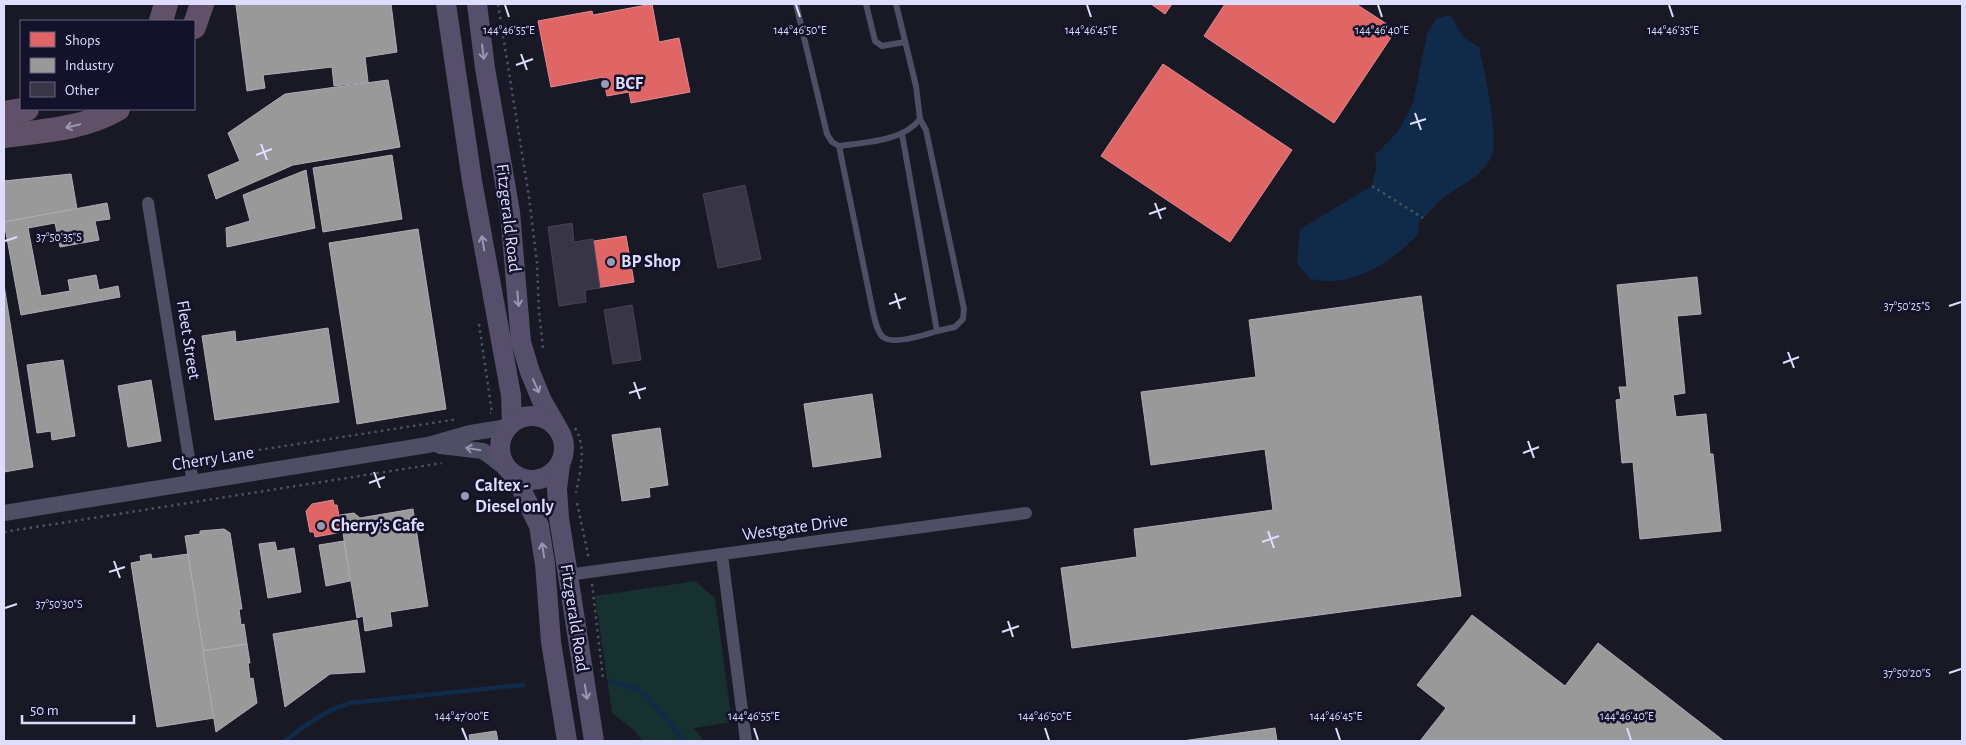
<svg xmlns="http://www.w3.org/2000/svg" width="1966" height="745" font-family="'Alegreya Sans',sans-serif">
  <rect width="100%" height="100%" fill="#191825"/>
  <!-- green -->
  <polygon fill="#16312f" points="695,581 715,598 732,722 694,728 704,741 643,741 634,730 612,713 595,596"/>
  <!-- water -->
  <path fill="#102a49" d="M1450,15L1464,38L1479,47C1484,68 1500,141 1491,158C1481,178 1457,186 1441,200C1433,207 1427,215 1419,222L1418,234C1396,258 1368,277 1335,281C1327,282 1319,280 1311,279L1297,264L1300,229L1372,186L1376,168L1375,155L1398,132L1413,103L1427,34L1437,18Z"/>
  <!-- shops -->
  <g fill="#e06666" stroke="#df8a94">
    <polygon points="652,4 659,42 679,38 690,92 631,103 629,92 607,96 603,77 551,87 538,21 592,11 593,15"/>
    <polygon points="1151,4 1172,4 1165,14"/>
    <polygon points="1225,4 1356,4 1396,30 1334,123 1204,36"/>
    <polygon points="1163,64 1292,150 1230,242 1101,156"/>
    <polygon points="626,236 634,282 596,288 588,242"/>
    <polygon points="333,500 334,505 337,505 342,532 315,537 314,532 310,532 306,511 312,504"/>
  </g>
  <!-- industry -->
  <g fill="#999" stroke="#aeadb7">
    <polygon points="249,4 391,4 397,52 365,57 368,82 334,86 332,67 263,75 265,88 247,91 236,5"/>
    <polygon points="388,80 400,147 293,165 216,199 208,175 240,161 228,133 285,94"/>
    <polygon points="392,155 402,219 323,232 313,168"/>
    <polygon points="306,170 315,228 227,247 226,228 250,221 243,195"/>
    <polygon points="71,174 77,209 4,222 4,181"/>
    <polygon points="107,203 110,219 95,221 99,240 60,247 55,223 28,228 41,296 70,291 68,280 96,275 99,290 118,286 120,297 21,315 4,222"/>
    <polygon points="418,229 446,409 357,424 329,243"/>
    <polygon points="1697,277 1701,314 1677,316 1685,393 1673,395 1676,417 1706,414 1710,454 1713,454 1721,531 1640,539 1633,462 1622,463 1616,400 1621,399 1619,387 1627,387 1617,285"/>
    <polygon points="4,285 33,467 4,472"/>
    <polygon points="1421,296 1461,596 1072,648 1061,568 1137,557 1134,529 1273,510 1265,449 1151,465 1141,392 1256,377 1249,320"/>
    <polygon points="328,328 339,402 215,420 202,336 235,331 236,342"/>
    <polygon points="63,360 75,436 52,440 51,431 37,433 27,365"/>
    <polygon points="151,380 161,441 128,447 118,386"/>
    <polygon points="872,394 881,457 813,467 804,404"/>
    <polygon points="660,428 668,485 649,488 650,497 622,501 612,435"/>
    <polygon points="413,509 428,606 390,612 392,626 365,631 363,616 357,618 340,515 354,513 360,518"/>
    <polygon points="224,529 230,533 242,609 239,609 241,625 244,624 247,644 203,651 185,536 200,534 200,531"/>
    <polygon points="344,541 350,581 326,586 319,545"/>
    <polygon points="275,542 277,551 294,548 301,592 268,598 259,544"/>
    <polygon points="151,554 152,559 188,554 214,718 157,727 131,563 141,561 140,556"/>
    <polygon points="1472,615 1565,686 1598,643 1724,741 1420,741 1446,708 1417,685"/>
    <polygon points="357,620 365,672 330,674 285,707 273,634"/>
    <polygon points="247,644 250,663 248,663 250,679 253,678 257,703 216,732 203,651"/>
    <polygon points="1275,728 1277,741 1182,741"/>
    <polygon points="496,731 498,741 470,741 469,735"/>
  </g>
  <g fill="none" stroke-linecap="round" stroke-linejoin="round">
    <!-- stream -->
    <g stroke="#102a49" stroke-width="4.5">
      <polyline points="610,681 636,688 647,696 684,741"/>
      <path d="M285,741C305,725 325,711 350,703L523,685"/>
    </g>
  </g>
  <!-- building -->
  <g fill="#383646" stroke="#454358">
    <polygon points="745,185 761,259 718,268 703,194"/>
    <polygon points="572,223 574,242 593,239 600,288 585,290 586,302 559,306 548,227"/>
    <polygon points="632,305 641,360 613,364 604,310"/>
  </g>
  <g fill="none" stroke-linecap="round" stroke-linejoin="round">
    <!-- path -->
    <g stroke="#475460" stroke-width="2.5" stroke-dasharray="2.5 4" stroke-linecap="butt">
      <polyline points="498,4 529,197 537,263 539,312 543,348"/>
      <polyline points="1372,186 1423,218"/>
      <polyline points="479,324 492,413 490,413"/>
      <path d="M575,428C587,448 580,471 576,493"/>
      <polyline points="201,459 458,419"/>
      <polyline points="577,503 589,559"/>
      <polyline points="4,532 442,463"/>
      <polyline points="592,584 603,678"/>
    </g>
    <!-- service -->
    <g stroke="#4e4e65" stroke-width="6">
      <path d="M796,4L827,134L832,142L839,146C866,142 902,142 920,119L916,86L896,4"/>
      <polyline points="866,4 875,41 882,46 905,42"/>
      <polyline points="920,119 926,130 964,309 963,319 955,327 937,331"/>
      <path d="M839,146L873,312C875,320 877,332 883,337C893,345 925,335 937,331L902,134"/>
    </g>
    <!-- minor -->
    <g stroke="#4e4e65" stroke-width="12">
      <polyline points="148,203 193,483"/>
      <polyline points="722,555 746,741"/>
      <polyline points="567,575 1026,513"/>
    </g>
    <!-- tertiary -->
    <g stroke="#4e4e65" stroke-width="16">
      <polyline points="440,446 483,451 511,472"/>
      <polyline points="4,513 428,445 470,433 508,427"/>
    </g>
    <!-- primary -->
    <g stroke="#554f6b" stroke-width="20">
      <polyline points="446,4 472,181 511,395 512,423"/>
      <polyline points="477,4 485,68 510,212 521,342 530,372 542,401 557,427"/>
      <circle cx="532" cy="448" r="32"/>
      <polyline points="560,464 557,489 559,518 594,741"/>
      <polyline points="517,476 524,495 539,526 545,564 551,642 567,741"/>
    </g>
    <!-- motorway -->
    <g stroke="#605068" stroke-width="24">
      <polyline points="161,21 166,4"/>
      <polyline points="194,27 202,4"/>
      <polyline points="4,113 27,109"/>
      <path d="M4,136C42,131 84,129 118,109"/>
    </g>
  </g>
  <!-- one-way arrows -->
  <defs><path id="oneway-shaft" d="M-6 0H5M1.5-3L5.5 0L1.5 3" fill="none" stroke-width="1.6" stroke-linecap="round" stroke-linejoin="round" transform="scale(1.25)"/></defs>
  <g stroke="#9a96b4">
    <use href="#oneway-shaft" transform="translate(483 52) rotate(83)"/>
    <use href="#oneway-shaft" transform="translate(483 243) rotate(-100)"/>
    <use href="#oneway-shaft" transform="translate(518 299) rotate(85)"/>
    <use href="#oneway-shaft" transform="translate(536 386) rotate(66)"/>
    <use href="#oneway-shaft" transform="translate(543 550) rotate(-99)"/>
    <use href="#oneway-shaft" transform="translate(586 692) rotate(81)"/>
  </g>
  <use stroke="#9f96b3" href="#oneway-shaft" transform="translate(73 126) rotate(167)"/>
  <use stroke="#9696b2" href="#oneway-shaft" transform="translate(473 449) rotate(-171)"/>
  <!-- ticks -->
  <path fill="none" stroke="#deddfe" stroke-width="2" d="M505,5L509,17M796,5L800,17M1087,5L1091,17M1378,5L1382,17M1669,5L1673,17M521,54L527,70M516,65L533,59M1415,113L1421,130M1410,124L1426,119M261,144L267,160M256,155L272,149M1155,203L1161,219M1149,214L1166,208M5,241L17,237M895,293L900,309M889,304L906,298M1949,306L1961,302M1788,352L1794,368M1783,363L1799,357M634,382L640,399M629,393L646,388M1528,441L1534,458M1523,453L1539,447M374,472L380,488M369,483L385,477M1268,531L1274,548M1262,542L1279,536M114,561L120,578M109,572L125,567M5,608L17,604M1008,621L1013,637M1002,632L1019,626M1949,673L1961,669M462,728L467,740M754,728L758,740M1045,728L1049,740M1336,728L1340,740M1627,728L1631,740"/>
  <!-- markers -->
  <g fill="#9998b2" stroke="#14122b" stroke-width="2">
    <circle cx="605" cy="84" r="5"/>
    <circle cx="611" cy="262" r="5"/>
    <circle cx="465" cy="496" r="5"/>
    <circle cx="321" cy="526" r="5"/>
  </g>
  <g text-anchor="middle" dominant-baseline="central" stroke-width="5" stroke-linejoin="round" paint-order="stroke">
    <!-- poi labels -->
    <g font-size="18" font-weight="bold" fill="#deddfe" stroke="#14122b" text-anchor="start">
      <text x="615" y="84">BCF</text>
      <text x="621" y="262">BP Shop</text>
      <text x="475" y="486">Caltex -<tspan x="475" dy="21">Diesel only</tspan></text>
      <text x="331" y="526">Cherry's Cafe</text>
    </g>
    <!-- street labels -->
    <g font-size="18" fill="#deddfe" stroke="#14122b">
      <text transform="translate(508 218) rotate(83)">Fitzgerald Road</text>
      <text transform="translate(188 340) rotate(81)">Fleet Street</text>
      <text transform="translate(213 459) rotate(-9)">Cherry Lane</text>
      <text transform="translate(795 528) rotate(-8)">Westgate Drive</text>
      <text transform="translate(574 618) rotate(81)">Fitzgerald Road</text>
    </g>
  </g>
  <g font-size="12" text-anchor="middle" fill="#deddfe" stroke="#14122b" stroke-width="5" stroke-linejoin="round" paint-order="stroke">
    <text x="509" y="34">144°46'55"E</text>
    <text x="800" y="34">144°46'50"E</text>
    <text x="1091" y="34">144°46'45"E</text>
    <text x="1382" y="34">144°46'40"E</text>
    <text x="1673" y="34">144°46'35"E</text>
    <text x="59" y="241">37°50'35"S</text>
    <text x="1907" y="310">37°50'25"S</text>
    <text x="59" y="608">37°50'30"S</text>
    <text x="1907" y="677">37°50'20"S</text>
    <text x="462" y="720">144°47'00"E</text>
    <text x="754" y="720">144°46'55"E</text>
    <text x="1045" y="720">144°46'50"E</text>
    <text x="1336" y="720">144°46'45"E</text>
    <text x="1627" y="720">144°46'40"E</text>
  </g>
  <!-- border -->
  <rect width="1966" height="745" fill="none" stroke="#deddfe" stroke-width="10"/>
  <!-- legend -->
  <rect x="20" y="20" width="175" height="90" fill="#14122b" stroke="#65637f"/>
  <rect x="30" y="32" width="25" height="15" fill="#e06666" stroke="#65637f"/>
  <text x="65" y="45" font-size="15" fill="#deddfe">Shops</text>
  <rect x="30" y="58" width="25" height="15" fill="#999999" stroke="#65637f"/>
  <text x="65" y="70" font-size="15" fill="#deddfe">Industry</text>
  <rect x="30" y="82" width="25" height="15" fill="#383646" stroke="#65637f"/>
  <text x="65" y="95" font-size="15" fill="#deddfe">Other</text>
  <!-- scale -->
  <path d="M22 715v8h112v-8" fill="none" stroke="#deddfe" stroke-width="2.5"/>
  <text x="30" y="715" font-size="15" fill="#deddfe" stroke="#14122b" stroke-width="4" paint-order="stroke">50 m</text>
</svg>
